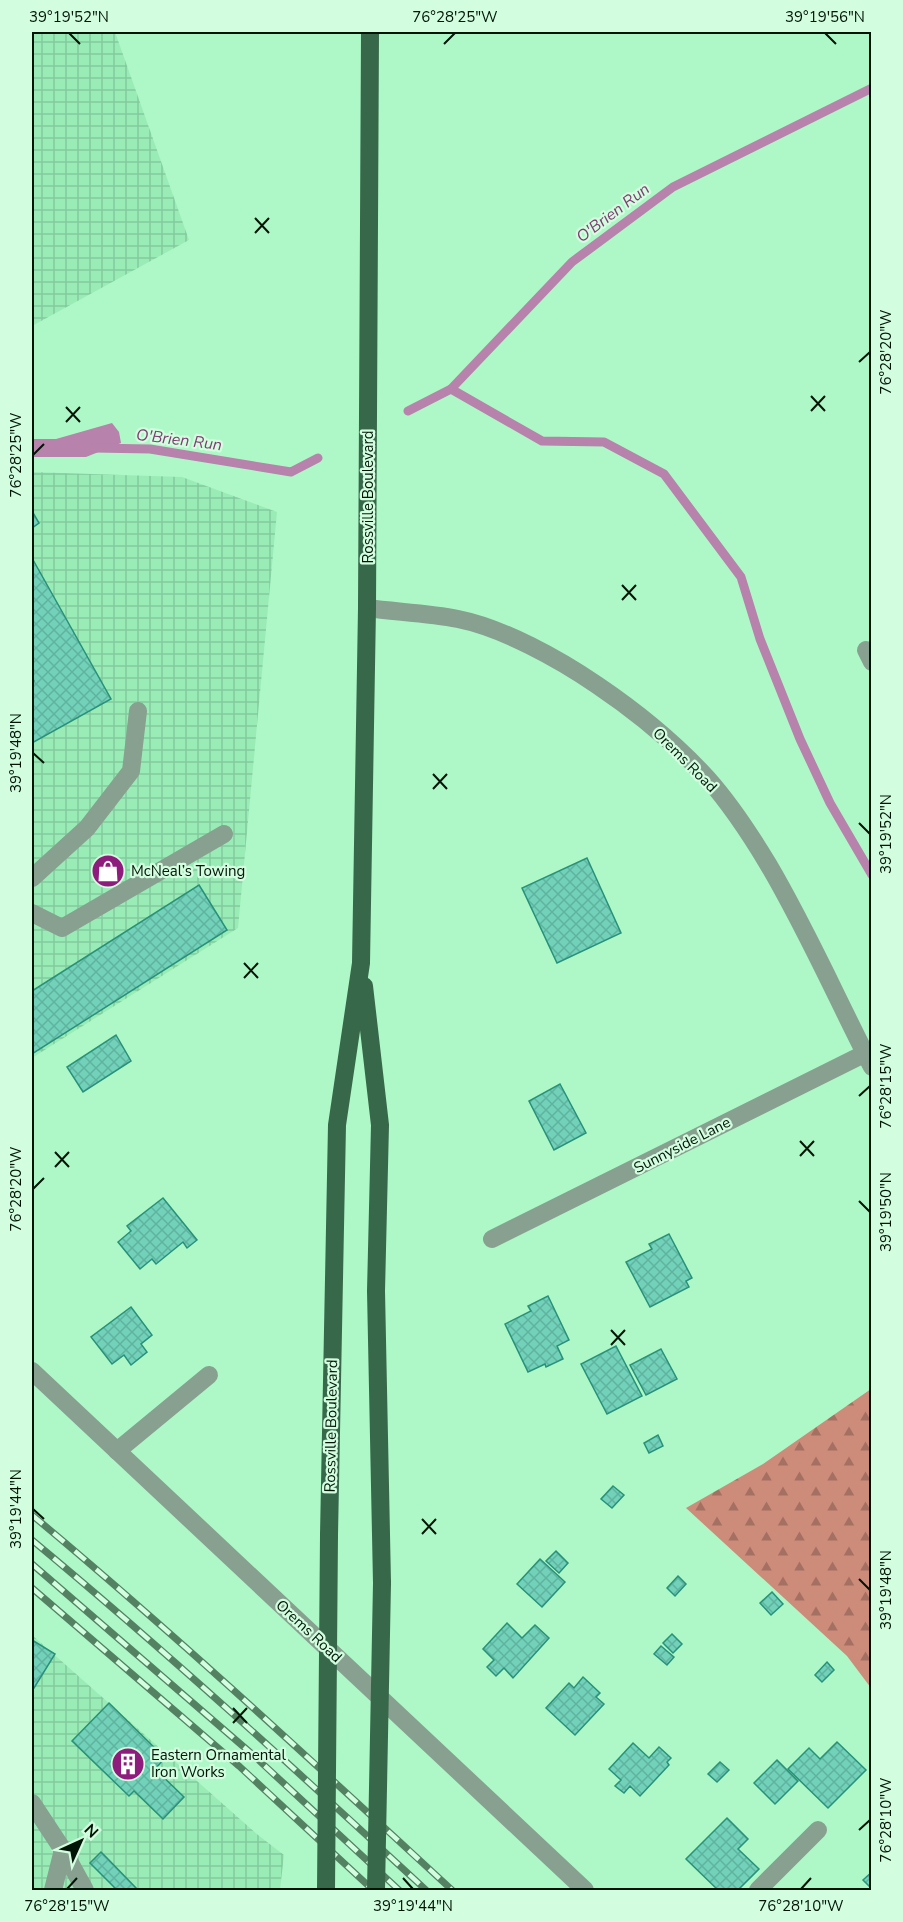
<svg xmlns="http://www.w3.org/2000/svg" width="903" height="1922" font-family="'Nunito Sans',sans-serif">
  <defs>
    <pattern id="industrial-grid" width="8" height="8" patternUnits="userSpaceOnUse" patternTransform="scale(1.5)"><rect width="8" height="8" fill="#9aecb7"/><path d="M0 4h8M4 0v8" fill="none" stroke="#83ca9c"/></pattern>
    <pattern id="forest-firs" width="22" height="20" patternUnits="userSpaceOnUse" patternTransform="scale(1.5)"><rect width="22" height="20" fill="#cd8b7a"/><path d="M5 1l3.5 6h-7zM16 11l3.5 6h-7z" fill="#a47062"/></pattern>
    <pattern id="building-cross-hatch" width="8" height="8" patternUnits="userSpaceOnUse" patternTransform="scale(1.5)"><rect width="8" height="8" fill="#71d1b9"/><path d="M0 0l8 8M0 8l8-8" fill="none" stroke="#60b39e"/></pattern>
  </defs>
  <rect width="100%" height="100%" fill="#aef8c7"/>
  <!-- industrial -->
  <g fill="url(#industrial-grid)">
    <polygon points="32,32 115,32 189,240 32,326"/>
    <polygon points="32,472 182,477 277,512 238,928 32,1058"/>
    <polygon points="32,1635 258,1835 284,1855 280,1890 32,1890"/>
  </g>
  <!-- forest -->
  <polygon fill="url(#forest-firs)" points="871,1389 871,1688 847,1656 686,1508 763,1464"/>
  <!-- water -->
  <polygon fill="#b782ab" points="112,423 119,432 121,443 86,457 32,457 32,439 56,439"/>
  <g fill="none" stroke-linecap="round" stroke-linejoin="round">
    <!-- stream -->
    <g stroke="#b782ab" stroke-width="9">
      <polyline points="451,389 542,441 604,442 664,474 741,577 760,639 800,739 830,803 872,875"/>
      <polyline points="408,411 451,389 572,262 673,187 872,88"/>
      <polyline points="94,448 150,449 291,472 318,458"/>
    </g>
  </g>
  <!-- building -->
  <g fill="url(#building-cross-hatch)" stroke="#28917a" stroke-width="1.5">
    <polygon points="32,511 39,523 32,528"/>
    <polygon points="32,558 111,699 32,743 32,682 34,681 32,677"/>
    <polygon points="587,858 621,933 557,963 522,888"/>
    <polygon points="199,885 227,930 32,1054 32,991"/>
    <polygon points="116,1035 131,1061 83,1092 67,1067"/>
    <polygon points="560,1084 586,1133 554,1150 529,1101"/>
    <polygon points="163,1198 197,1240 187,1248 183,1242 156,1264 152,1259 140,1269 118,1242 131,1231 127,1226"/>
    <polygon points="669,1234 692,1278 686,1281 689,1287 650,1307 626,1262 652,1249 649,1244"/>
    <polygon points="548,1296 569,1340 557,1346 563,1359 546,1367 545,1364 528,1372 505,1324 531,1311 528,1306"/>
    <polygon points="131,1307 152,1335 141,1344 147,1352 131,1365 124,1355 112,1364 91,1337"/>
    <polygon points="616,1346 642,1396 607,1414 581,1364"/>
    <polygon points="661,1349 677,1379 646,1395 630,1365"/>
    <polygon points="658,1435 663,1446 649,1453 644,1443"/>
    <polygon points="613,1486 624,1495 612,1508 601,1499"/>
    <polygon points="556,1551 568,1563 559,1573 546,1561"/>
    <polygon points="540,1559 565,1582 542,1607 517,1584"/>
    <polygon points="678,1576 686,1584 675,1596 667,1588"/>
    <polygon points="772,1592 783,1604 771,1615 760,1603"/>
    <polygon points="507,1623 522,1638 535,1625 549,1638 513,1678 504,1668 496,1676 487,1667 494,1660 483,1649"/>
    <polygon points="672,1634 682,1644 673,1653 663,1643"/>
    <polygon points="32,1640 55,1654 34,1688 32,1687"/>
    <polygon points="661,1646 674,1657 667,1665 654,1654"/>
    <polygon points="827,1662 834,1670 822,1682 815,1675"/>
    <polygon points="583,1677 600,1693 596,1697 604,1704 575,1735 546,1708 569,1683 574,1688"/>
    <polygon points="109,1703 165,1758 155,1769 184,1797 163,1819 134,1791 129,1796 72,1741"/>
    <polygon points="837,1742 866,1770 828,1808 788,1769 809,1748 820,1759"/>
    <polygon points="633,1743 649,1758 659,1747 671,1758 667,1762 669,1765 640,1796 630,1786 624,1793 615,1786 621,1780 609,1769"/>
    <polygon points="777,1760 798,1781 775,1804 754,1783"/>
    <polygon points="720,1762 729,1770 717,1782 708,1774"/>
    <polygon points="727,1818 748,1839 738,1849 759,1869 738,1890 718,1890 686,1859"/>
    <polygon points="101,1852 107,1858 138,1890 117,1890 90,1863"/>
    <polygon points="872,1872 872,1889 863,1880"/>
  </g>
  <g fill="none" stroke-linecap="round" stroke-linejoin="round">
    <!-- minor -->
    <g stroke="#87a08f" stroke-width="18">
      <path d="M367,608C397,612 429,613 458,619C503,628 559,659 597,685C637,712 675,743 708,779C731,805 750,834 768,864C807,930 837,999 872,1067"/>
      <polyline points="866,650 872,662"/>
      <polyline points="32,878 87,828 131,771 138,711"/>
      <polyline points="32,913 62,928 224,834"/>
      <polyline points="492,1239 872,1050"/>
      <polyline points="32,1371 585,1890"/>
      <polyline points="117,1451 209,1375"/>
      <polyline points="32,1803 63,1850"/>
      <polyline points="53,1890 63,1850 85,1890"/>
      <polyline points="758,1890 818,1830"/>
    </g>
    <!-- major -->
    <g stroke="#38684a" stroke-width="18">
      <polyline points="364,986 380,1125 376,1291 382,1583"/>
      <polyline points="329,1535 337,1125 361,963 367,608 370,32"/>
    </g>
    <!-- rail casing -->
    <g stroke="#538162" stroke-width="7">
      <g id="rail">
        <path d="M32,1515C176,1635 314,1763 452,1890"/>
        <path d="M32,1540C167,1652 297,1771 426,1890"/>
        <polyline points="32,1564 252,1754 399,1890"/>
        <polyline points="32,1588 239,1766 373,1890"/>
      </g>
    </g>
    <!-- rail -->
    <use href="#rail" stroke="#d2fddf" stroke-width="4.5" stroke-dasharray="14" stroke-linecap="butt"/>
    <!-- major-bridge -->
    <g stroke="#38684a" stroke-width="18">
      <polyline points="326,1890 329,1535"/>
      <polyline points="376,1890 382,1583"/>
    </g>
  </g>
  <!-- ticks -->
  <path fill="none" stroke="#001506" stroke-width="2" d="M69,33L80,44M825,33L836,44M444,44L455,33M255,218L269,233M255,233L269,218M859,362L870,352M811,396L825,411M66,407L80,422M811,411L825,396M66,422L80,407M33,455L44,444M622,585L636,600M622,600L636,585M33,753L44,763M433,774L447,789M433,789L447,774M859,823L870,834M244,963L258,978M244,978L258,963M859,1096L870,1086M800,1141L814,1156M55,1152L69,1167M800,1156L814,1141M55,1167L69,1152M33,1189L44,1178M859,1201L870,1212M611,1330L625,1345M611,1345L625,1330M33,1509L44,1519M422,1519L436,1534M422,1534L436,1519M859,1579L870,1590M233,1708L247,1723M233,1723L247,1708M859,1830L870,1820M403,1878L413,1889M67,1889L77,1878M801,1889L811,1878"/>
  <!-- icons -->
  <defs>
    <g id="shop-disc" transform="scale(1.725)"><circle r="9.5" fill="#8e1c7d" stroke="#d2fddf"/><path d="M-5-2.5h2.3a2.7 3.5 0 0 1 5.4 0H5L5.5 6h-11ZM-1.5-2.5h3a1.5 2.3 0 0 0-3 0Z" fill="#fff"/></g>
    <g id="building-disc" transform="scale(1.725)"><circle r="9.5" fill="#8e1c7d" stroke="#d2fddf"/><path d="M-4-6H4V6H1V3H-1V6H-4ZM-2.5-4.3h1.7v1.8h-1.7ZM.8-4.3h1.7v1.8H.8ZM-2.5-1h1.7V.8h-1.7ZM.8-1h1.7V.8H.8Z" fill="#fff"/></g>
  </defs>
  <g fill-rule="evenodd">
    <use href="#shop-disc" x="108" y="871"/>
    <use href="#building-disc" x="128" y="1764"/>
  </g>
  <g text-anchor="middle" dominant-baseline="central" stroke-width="4.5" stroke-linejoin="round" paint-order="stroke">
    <!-- street labels -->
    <g font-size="15" fill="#001506" stroke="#d2fddf">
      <text transform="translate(368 497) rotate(-90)">Rossville Boulevard</text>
      <text transform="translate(685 760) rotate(45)">Orems Road</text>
      <text transform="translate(682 1145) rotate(-27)">Sunnyside Lane</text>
      <text transform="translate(331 1426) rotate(-89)">Rossville Boulevard</text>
      <text transform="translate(309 1631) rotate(43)">Orems Road</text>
    </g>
    <!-- poi labels -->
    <g font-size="15" fill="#001506" stroke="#d2fddf" text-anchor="start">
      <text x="131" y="871">McNeal’s Towing</text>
      <text x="151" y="1755">Eastern Ornamental<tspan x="151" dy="17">Iron Works</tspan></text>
    </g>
    <!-- water labels -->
    <g font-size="16" font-style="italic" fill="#7e3c71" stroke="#d2fddf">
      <text transform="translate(613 213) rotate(-37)">O'Brien Run</text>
      <text transform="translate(179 440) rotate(7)">O'Brien Run</text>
    </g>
  </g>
  <!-- border -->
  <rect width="903" height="1922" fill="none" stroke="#d2fddf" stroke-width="66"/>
  <!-- north arrow -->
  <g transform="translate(81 1841) rotate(45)" stroke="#d2fddf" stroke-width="4.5" paint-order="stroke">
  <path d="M0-4.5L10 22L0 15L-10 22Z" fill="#001506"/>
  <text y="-9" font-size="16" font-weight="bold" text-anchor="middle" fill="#001506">N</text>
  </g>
  <rect x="33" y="33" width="837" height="1856" fill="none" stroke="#001506" stroke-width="2"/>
  <g font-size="15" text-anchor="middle" fill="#001506">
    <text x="69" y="22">39°19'52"N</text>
    <text x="455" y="22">76°28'25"W</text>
    <text x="825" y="22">39°19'56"N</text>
    <text transform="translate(886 352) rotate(-90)" y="5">76°28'20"W</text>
    <text transform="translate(16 455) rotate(-90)" y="5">76°28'25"W</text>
    <text transform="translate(16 753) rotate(-90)" y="5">39°19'48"N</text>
    <text transform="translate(886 834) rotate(-90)" y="5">39°19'52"N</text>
    <text transform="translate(886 1086) rotate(-90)" y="5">76°28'15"W</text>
    <text transform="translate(16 1189) rotate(-90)" y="5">76°28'20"W</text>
    <text transform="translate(886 1212) rotate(-90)" y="5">39°19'50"N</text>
    <text transform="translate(16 1509) rotate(-90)" y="5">39°19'44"N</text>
    <text transform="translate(886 1590) rotate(-90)" y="5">39°19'48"N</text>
    <text transform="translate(886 1820) rotate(-90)" y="5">76°28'10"W</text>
    <text x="67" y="1911">76°28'15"W</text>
    <text x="413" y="1911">39°19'44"N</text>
    <text x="801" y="1911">76°28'10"W</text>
  </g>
</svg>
